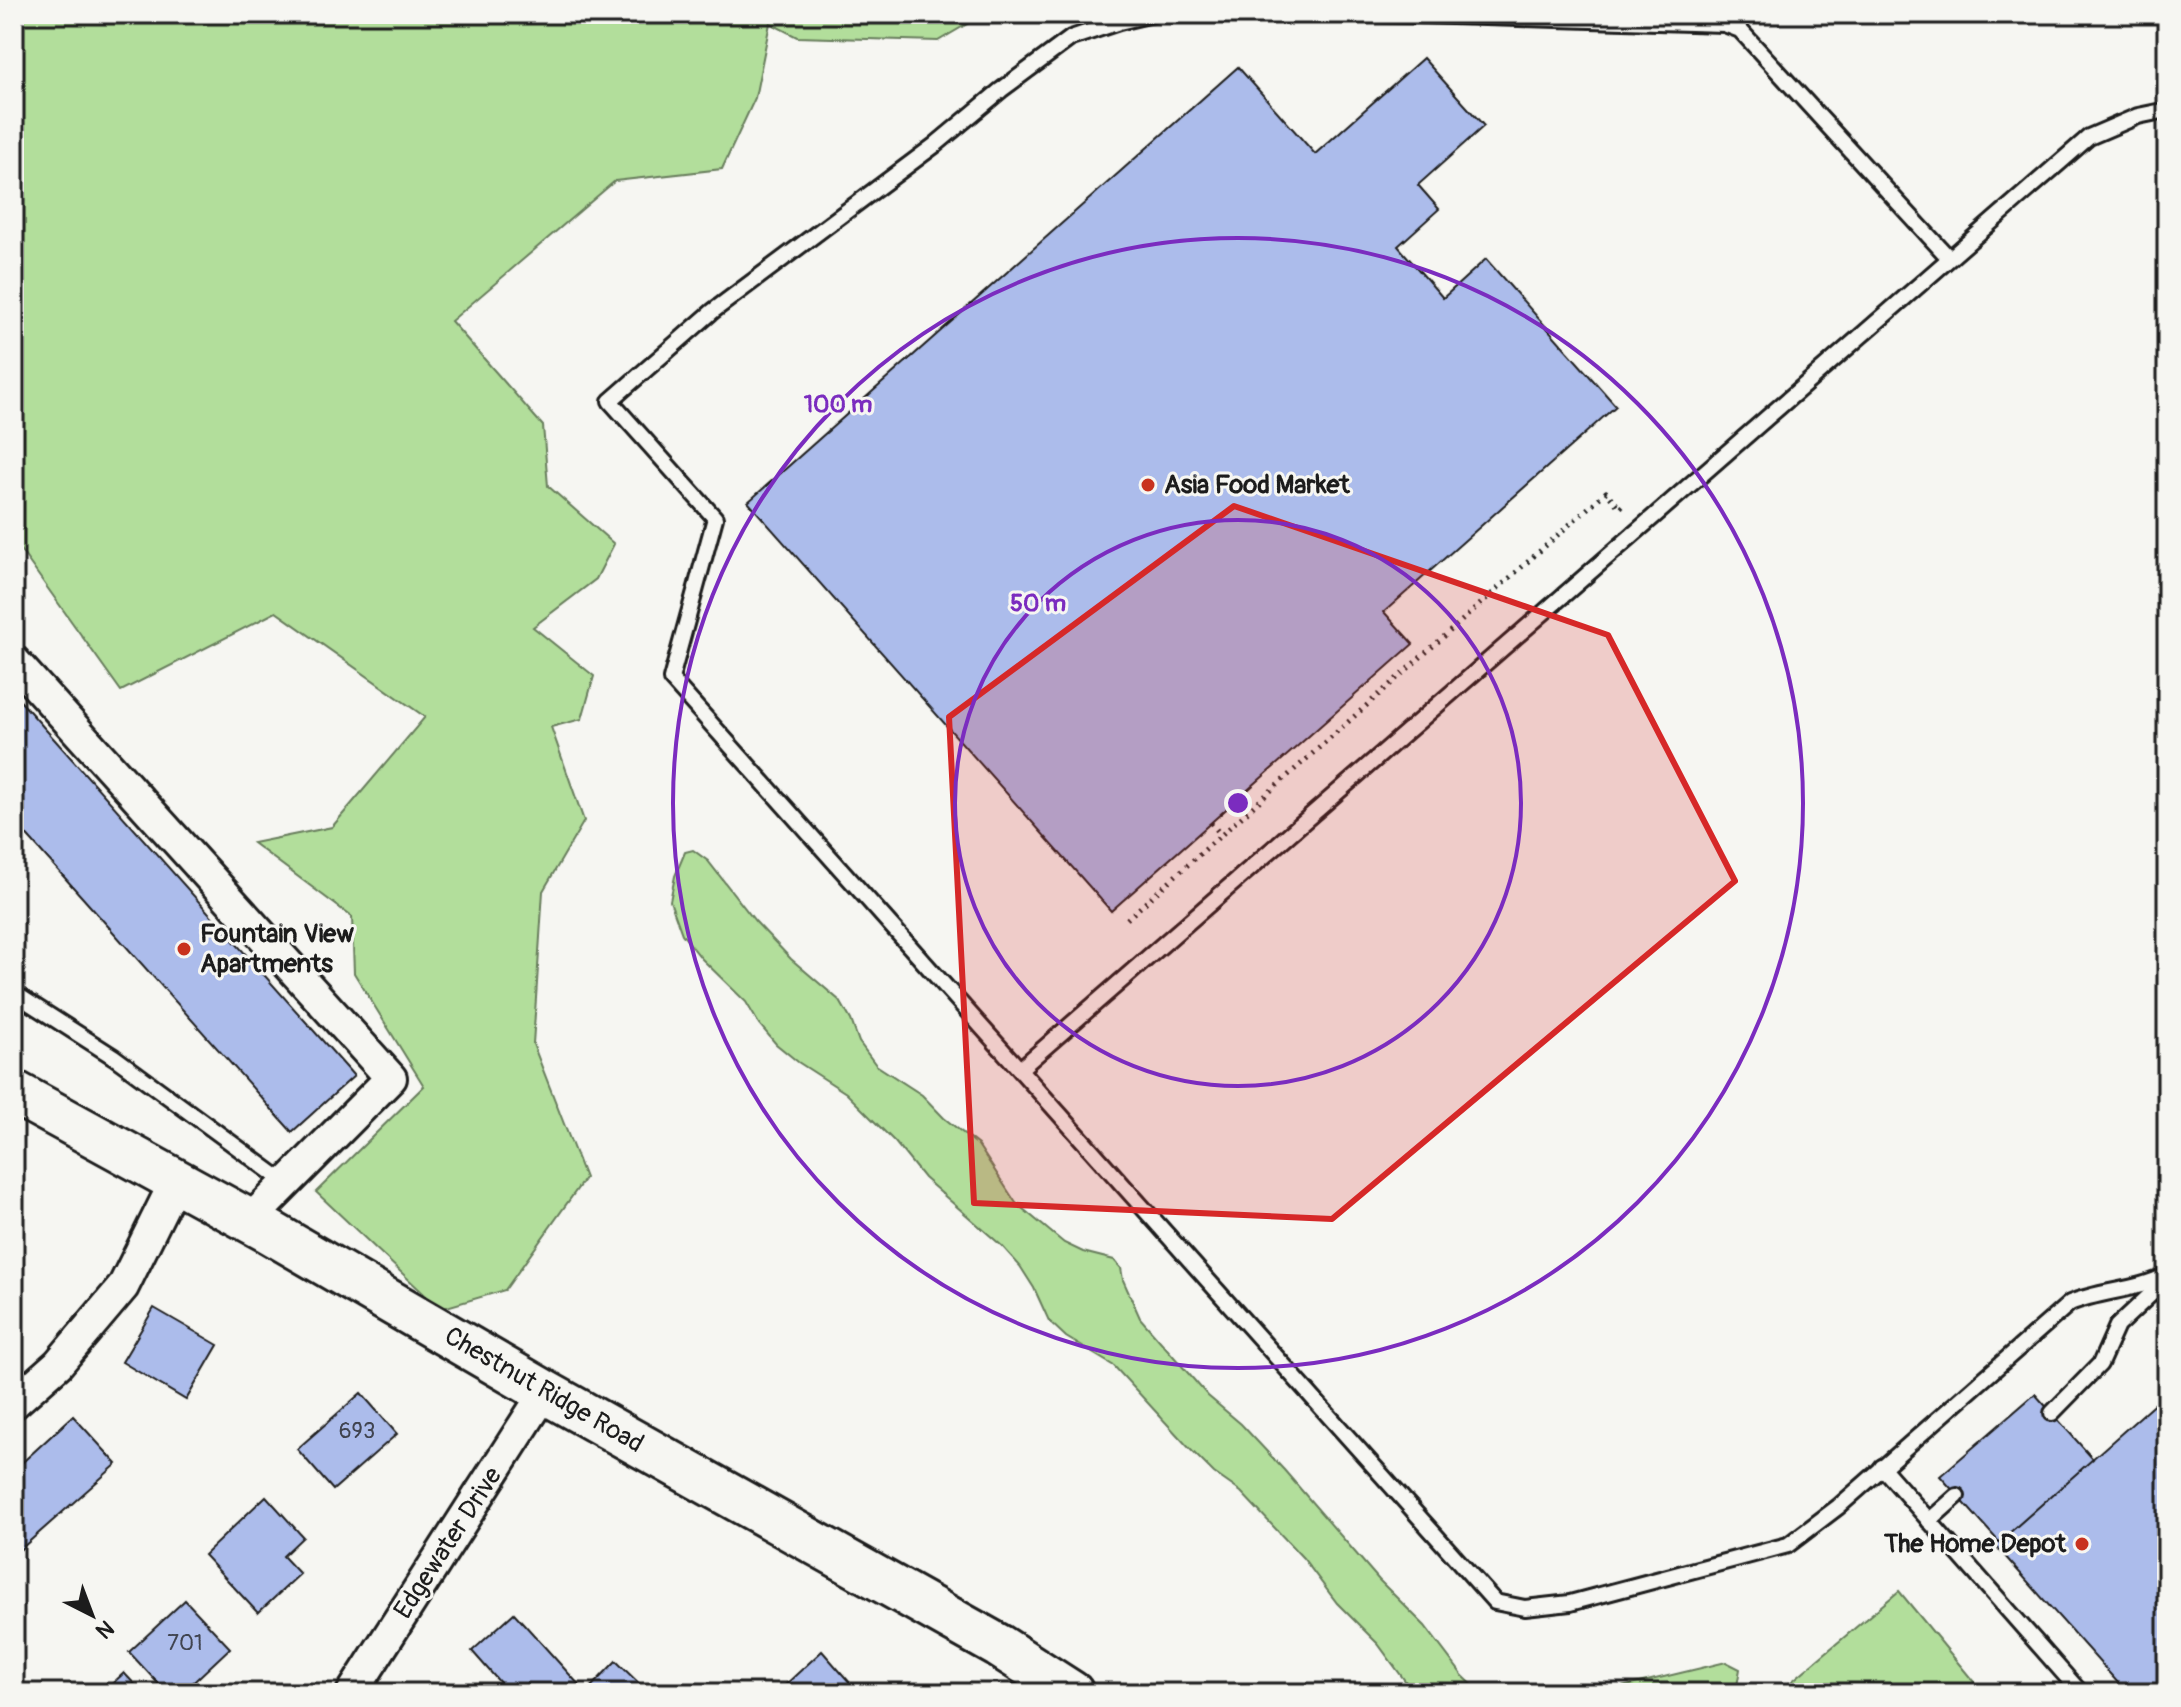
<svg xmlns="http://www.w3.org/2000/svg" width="2181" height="1707" font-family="Pangolin,sans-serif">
  <rect width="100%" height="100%" fill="#f6f6f2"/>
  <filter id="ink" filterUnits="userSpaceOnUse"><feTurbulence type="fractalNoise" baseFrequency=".0125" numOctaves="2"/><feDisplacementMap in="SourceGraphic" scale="16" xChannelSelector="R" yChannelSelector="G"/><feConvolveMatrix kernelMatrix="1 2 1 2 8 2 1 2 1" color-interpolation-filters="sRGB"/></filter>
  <g filter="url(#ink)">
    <!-- green -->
    <g fill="#b2de9b" stroke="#677d5c" stroke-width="2">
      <polygon points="14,14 984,14 938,41 797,37 770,23 755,98 722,169 615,181 451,321 543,426 548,486 614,544 596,579 533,627 594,676 582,719 551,727 584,821 543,891 533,1044 585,1178 505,1290 440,1309 316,1192 424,1086 354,973 352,917 253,843 332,827 425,717 276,612 121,691 14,541"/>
      <polygon points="693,850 708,861 755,921 791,959 840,1001 851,1020 859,1042 876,1065 922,1095 944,1118 978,1145 1016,1203 1064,1243 1083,1252 1114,1260 1121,1268 1123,1280 1140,1318 1208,1396 1241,1424 1284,1470 1379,1580 1425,1626 1463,1676 1481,1693 1414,1693 1378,1644 1337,1603 1303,1558 1241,1492 1214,1473 1190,1449 1114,1366 1066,1337 1049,1321 1034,1288 1020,1266 1002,1246 924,1178 895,1142 846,1093 798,1062 776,1044 759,1024 746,1002 702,959 682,934 670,901 675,876 685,852"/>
      <polygon points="1899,1591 1983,1693 1778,1693"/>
      <polygon points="1726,1662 1740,1669 1737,1686 1727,1693 1597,1693"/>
    </g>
    <!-- building -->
    <g fill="#acbceb" stroke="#1c1c1c" stroke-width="2">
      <polygon points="1423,58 1484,126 1418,185 1439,209 1398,246 1443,298 1486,259 1616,406 1384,612 1413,644 1111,911 748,502 1238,67 1315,154"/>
      <polygon points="14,694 354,1076 292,1132 14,821"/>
      <polygon points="154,1308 218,1345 186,1400 122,1362"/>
      <polygon points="361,1393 397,1434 333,1490 297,1449"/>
      <polygon points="2167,1393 2167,1693 2127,1693 1995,1545"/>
      <polygon points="2035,1394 2093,1459 1999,1542 1940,1476"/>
      <polygon points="73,1416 117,1464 14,1555 14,1470"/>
      <polygon points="266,1496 303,1537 283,1556 300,1574 258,1613 204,1555"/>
      <polygon points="185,1600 230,1648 182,1693 167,1693 129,1652"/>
      <polygon points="514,1613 580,1686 573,1693 509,1693 472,1651"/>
      <polygon points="822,1651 859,1693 792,1693 785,1685"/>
      <polygon points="616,1661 649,1693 585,1693"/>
      <polygon points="124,1673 143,1693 102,1693"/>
    </g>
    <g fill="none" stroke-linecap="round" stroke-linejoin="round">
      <!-- lane casing -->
      <g stroke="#1c1c1c" stroke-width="20">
        <g id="lane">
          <path d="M1153,14L1119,22L1071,38L1001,90L935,145L713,311L610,401L715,518L671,679L1495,1602L1525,1608L1570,1603L1788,1545L1838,1507L2070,1303C2101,1290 2137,1291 2167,1275"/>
          <polyline points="1384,14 1724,24 1740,30 1949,258"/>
          <polyline points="14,993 114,1057 286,1183"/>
          <polyline points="1020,1069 2089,137 2138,116 2167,110"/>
          <polyline points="2052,1413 2100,1364 2117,1326 2167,1279"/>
          <polyline points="1882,1467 2081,1693"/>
          <polyline points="1929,1521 1957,1496"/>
        </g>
      </g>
      <!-- street casing -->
      <g stroke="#1c1c1c" stroke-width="36">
        <g id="street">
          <polyline points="14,661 391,1078 249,1221"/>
          <polyline points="14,1403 58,1364 123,1287 175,1182"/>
          <polyline points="352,1693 545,1392"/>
        </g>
      </g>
      <!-- secondary casing -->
      <g stroke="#1c1c1c" stroke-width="48">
        <polyline id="secondary" points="14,1092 270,1232 545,1392 999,1646 1072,1693"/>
      </g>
      <!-- path -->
      <g stroke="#1c1c1c" stroke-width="5" stroke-dasharray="2 6" stroke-linecap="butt">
        <polyline points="1211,823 1221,835"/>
        <polyline points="1127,919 1606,492 1620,508 1623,505"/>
      </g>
      <!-- lane -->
      <use href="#lane" stroke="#f6f6f2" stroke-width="14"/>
      <!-- street -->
      <use href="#street" stroke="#f6f6f2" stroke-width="30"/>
      <!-- secondary -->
      <use href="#secondary" stroke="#f6f6f2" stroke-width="42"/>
    </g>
  </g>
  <!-- marked area -->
  <path fill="#d62828" fill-opacity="0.2" stroke="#d62828" stroke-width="6" stroke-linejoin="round" d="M1234,506L1608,635L1735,881L1332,1219L974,1203L949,717Z"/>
  <!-- distance rings -->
  <g fill="none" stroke="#7b2cbf" stroke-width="4">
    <circle cx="1238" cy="803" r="283"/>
    <circle cx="1238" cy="803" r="565"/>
  </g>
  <!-- markers -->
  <g fill="#c8321e" stroke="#f6f6f2" stroke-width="3">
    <circle cx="1148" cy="485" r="8"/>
    <circle cx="184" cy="949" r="8"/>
    <circle cx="2082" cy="1544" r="8"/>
  </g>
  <g text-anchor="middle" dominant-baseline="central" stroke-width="6" stroke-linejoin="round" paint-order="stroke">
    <!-- number labels -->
    <g font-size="22" fill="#404450">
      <text x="357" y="1431">693</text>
      <text x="185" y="1643">701</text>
    </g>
    <!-- poi labels -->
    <g font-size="26" font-weight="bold" fill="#1c1c1c" stroke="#f6f6f2" text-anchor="start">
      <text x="1164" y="485">Asia Food Market</text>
      <text x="200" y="934">Fountain View<tspan x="200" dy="30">Apartments</tspan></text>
      <text x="2066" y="1544" text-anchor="end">The Home Depot</text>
    </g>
    <!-- street labels -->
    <g font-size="26" fill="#1c1c1c" stroke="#f6f6f2">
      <text transform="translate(544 1390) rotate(30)">Chestnut Ridge Road</text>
      <text transform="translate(448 1543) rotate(-57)">Edgewater Drive</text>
    </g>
  </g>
  <circle cx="1238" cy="803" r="12" fill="#7b2cbf" stroke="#f6f6f2" stroke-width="4"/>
  <g font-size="24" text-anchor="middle" font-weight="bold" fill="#7b2cbf" stroke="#f6f6f2" stroke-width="6" stroke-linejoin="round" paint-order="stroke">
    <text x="838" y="412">100 m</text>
    <text x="1038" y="611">50 m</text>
  </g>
  <!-- margin -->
  <rect width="2181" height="1707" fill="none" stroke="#f6f6f2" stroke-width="48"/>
  <rect x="24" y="24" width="2133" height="1659" fill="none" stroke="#1c1c1c" stroke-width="3" filter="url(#ink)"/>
  <!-- north arrow -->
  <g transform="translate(92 1615) rotate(138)" stroke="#f6f6f2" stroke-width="6" paint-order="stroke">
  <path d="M0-6L14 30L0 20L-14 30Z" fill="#1c1c1c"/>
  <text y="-12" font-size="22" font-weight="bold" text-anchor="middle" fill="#1c1c1c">N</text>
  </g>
</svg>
